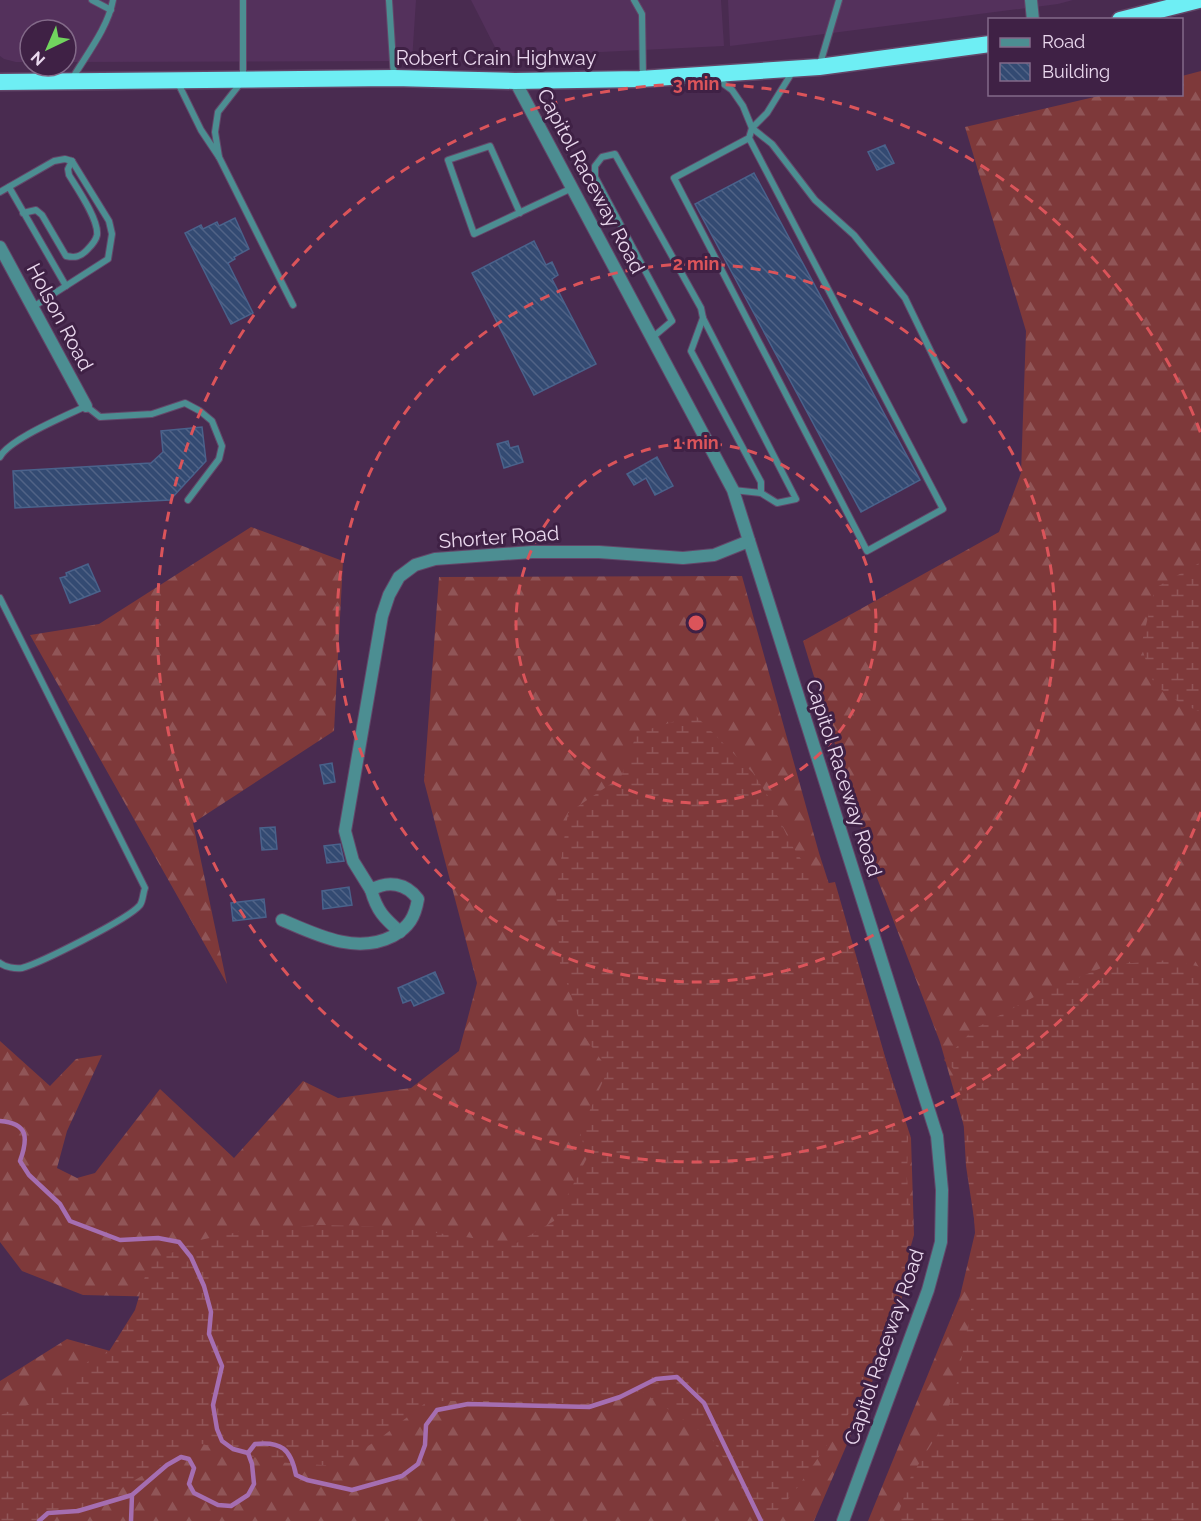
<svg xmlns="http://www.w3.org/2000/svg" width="1201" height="1521" font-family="Raleway,sans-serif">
  <defs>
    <pattern id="forest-firs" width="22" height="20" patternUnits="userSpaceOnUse" patternTransform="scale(1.5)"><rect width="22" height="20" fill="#7e393a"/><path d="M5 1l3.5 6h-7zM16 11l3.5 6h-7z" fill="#905557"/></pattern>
    <pattern id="wetland-marsh" width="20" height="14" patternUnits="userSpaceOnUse" patternTransform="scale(1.5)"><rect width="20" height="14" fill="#7e393a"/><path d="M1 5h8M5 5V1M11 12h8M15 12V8" fill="none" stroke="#905557"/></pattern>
    <pattern id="building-back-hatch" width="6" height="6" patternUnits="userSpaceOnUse" patternTransform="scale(1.5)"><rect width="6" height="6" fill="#334a72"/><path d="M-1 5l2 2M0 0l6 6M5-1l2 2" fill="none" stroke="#516386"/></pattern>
  </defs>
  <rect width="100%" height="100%" fill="#492b50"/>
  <!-- built -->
  <g fill="#54315c">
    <polygon points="0,0 416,0 412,61 66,62 66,30 30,30 30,62 16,62 4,59 0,56"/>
    <polygon points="471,0 721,0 724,46 500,57"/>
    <polygon points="728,0 1073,0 1058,4 730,46"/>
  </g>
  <!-- forest -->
  <g fill="url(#forest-firs)">
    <polygon points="1201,71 1201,1521 868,1521 960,1296 975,1233 969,1144 940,1042 874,870 803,641 999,532 1021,473 1026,331 965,127 1103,95 1182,94 1182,76"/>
    <polygon points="251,527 343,561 334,731 193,823 227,984 30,635 99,624"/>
    <polygon points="742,576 819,853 911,1138 914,1235 869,1393 814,1521 0,1521 0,1381 67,1339 150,1362 165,1297 83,1295 22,1271 0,1242 0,1041 50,1086 76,1059 102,1055 67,1131 57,1168 77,1178 95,1173 160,1089 234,1158 303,1081 338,1098 411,1088 459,1051 477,983 424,781 439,577"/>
  </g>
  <!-- wetland -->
  <g fill="url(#wetland-marsh)">
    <polygon points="1201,562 1201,712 1180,703 1154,684 1141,646 1155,588"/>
    <polygon points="695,715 753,773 768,796 791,844 818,885 835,882 908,1137 907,1179 913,1227 899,1316 854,1406 793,1494 767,1521 761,1521 712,1439 641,1391 587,1404 501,1401 428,1401 383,1436 338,1466 274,1462 198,1443 123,1487 99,1507 68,1511 41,1521 0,1521 0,1415 45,1399 82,1368 93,1356 108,1353 135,1310 149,1263 200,1240 248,1230 320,1225 395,1227 515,1244 554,1221 587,1158 580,1132 608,1070 585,1037 560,963 556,894 568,813 621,777 637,733"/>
    <polygon points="1169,960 1201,967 1201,1521 896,1521 911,1476 938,1434 956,1387 975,1289 975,1225 966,1166 961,1076 944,1060 974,1029 1034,997 1108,965"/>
  </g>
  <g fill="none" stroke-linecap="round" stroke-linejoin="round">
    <!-- stream -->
    <g stroke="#a56eb1" stroke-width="4.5">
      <path d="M0,1121C29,1123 28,1139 20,1161L29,1175L60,1204L70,1221L120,1240L158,1238L179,1242L191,1257L204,1286L211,1312L209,1334L222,1366L213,1405L217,1429L222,1441L233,1449L248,1453"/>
      <path d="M39,1521L48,1513L78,1511L132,1495L167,1465L181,1457L189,1459L194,1468L189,1484L194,1493L218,1505L231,1506L248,1495L254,1484L252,1464L248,1453L255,1444C281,1441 291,1449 296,1475L307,1480L352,1490L402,1476L418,1464L425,1445L426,1425L437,1410L468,1404L589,1407L620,1397L656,1379L677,1377L704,1403L761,1521"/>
      <polyline points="131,1521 132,1495"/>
    </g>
  </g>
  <!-- building -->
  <g fill="url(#building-back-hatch)" stroke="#4a628b" stroke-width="1.5">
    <polygon points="885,145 894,163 877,170 868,152"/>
    <polygon points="754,173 920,480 861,512 695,204"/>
    <polygon points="235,218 249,249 234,257 235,259 228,263 253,313 231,324 185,233 201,225 203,229 217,222 219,226"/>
    <polygon points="534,241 546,265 552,262 558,275 552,279 596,364 534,395 472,273"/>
    <polygon points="202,427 206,461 170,500 15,508 13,471 151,463 163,452 161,431"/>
    <polygon points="508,441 510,448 518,446 523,462 504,468 497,444"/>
    <polygon points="657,457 673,486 655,495 646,478 634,485 627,474"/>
    <polygon points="88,564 100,591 70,603 60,578 67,576 66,573"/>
    <polygon points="332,763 335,782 324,784 320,765"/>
    <polygon points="275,827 277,849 262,850 260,828"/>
    <polygon points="340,844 344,861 327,863 324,846"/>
    <polygon points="349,887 352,905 323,909 322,891"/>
    <polygon points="264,899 266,917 233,921 231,903"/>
    <polygon points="435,972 444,993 414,1006 411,1000 403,1003 398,988"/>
  </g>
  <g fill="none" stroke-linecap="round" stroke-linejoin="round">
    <!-- service casing -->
    <g stroke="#634769" stroke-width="8">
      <g id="service">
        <polyline points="92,0 111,10"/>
        <polyline points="389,0 394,78"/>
        <polyline points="634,0 642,14 643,78"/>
        <polyline points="820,64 839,0"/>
        <polyline points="714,77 732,90 743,106 752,128 772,144 815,200 854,235 905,298 964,420"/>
        <path d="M72,79C86,55 108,28 113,0"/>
        <polyline points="178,83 201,130 219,157 215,132 218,112 243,80 243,0"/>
        <polyline points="749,138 943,509 867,551 674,178 749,138 752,128 767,113 793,71"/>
        <polyline points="219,157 293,305"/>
        <polyline points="9,187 66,286"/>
        <polyline points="0,192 54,161 65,159 72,161 109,221 112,234 108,259 33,307"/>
        <path d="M23,213L36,210L42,215L66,256C75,258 80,257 87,250C91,246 96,241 97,235C99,220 77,188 69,175L68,169L72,161"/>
        <polyline points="520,213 490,146 448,160 474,234 572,188"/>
        <polyline points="703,318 691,351 761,482 761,493"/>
        <polyline points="653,337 672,321 595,177 595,166 602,157 615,154 701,308 703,318 796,499 777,503 761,493 733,490"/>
        <path d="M0,457C9,439 66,416 86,406L100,417L152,414L185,403L200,411L212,421L222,446L219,459L188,500"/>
        <path d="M0,598L145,888C143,893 143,901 140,905C129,919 40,963 22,968C15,969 5,967 0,963"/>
      </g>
    </g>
    <!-- minor casing -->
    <g stroke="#634769" stroke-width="14">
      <g id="minor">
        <polyline points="1031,0 1033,20"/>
        <polyline points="515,81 733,490 937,1136 942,1190 941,1242 928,1290 843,1521"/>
        <polyline points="0,247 86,406"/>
        <path d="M371,890C377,911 384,918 400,932"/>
        <path d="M282,920C317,935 356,955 393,936C409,927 415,917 418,899C406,883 388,880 371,890L353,861L345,831L382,616L389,595L399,577L415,565L435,559L532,552H599L683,558L714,555L749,541"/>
      </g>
    </g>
    <!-- trunk casing -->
    <g stroke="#634769" stroke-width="19">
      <g id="trunk">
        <polyline points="1120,20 1199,0"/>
        <polyline points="0,82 394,78 515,81 640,79 819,67 990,44"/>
      </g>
    </g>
    <!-- service -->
    <use href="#service" stroke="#4c8e92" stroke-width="6"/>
    <!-- minor -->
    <use href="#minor" stroke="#4c8e92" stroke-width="12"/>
    <!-- trunk -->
    <use href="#trunk" stroke="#6eeef4" stroke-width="16"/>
  </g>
  <!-- distance rings -->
  <g fill="none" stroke="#db545a" stroke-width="3" stroke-dasharray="10 8">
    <circle cx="696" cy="623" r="180"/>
    <circle cx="696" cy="623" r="359"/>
    <path d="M1201 812A539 539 0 1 1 1201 434"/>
  </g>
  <g text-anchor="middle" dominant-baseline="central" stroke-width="6" stroke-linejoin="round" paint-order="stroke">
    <!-- street labels -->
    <g font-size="20" fill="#ead8ee" stroke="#3f2145">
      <text x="496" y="58">Robert Crain Highway</text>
      <text transform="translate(591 181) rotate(62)">Capitol Raceway Road</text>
      <text transform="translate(60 317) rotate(62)">Holson Road</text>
      <text transform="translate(499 537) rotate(-4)">Shorter Road</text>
      <text transform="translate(844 778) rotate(72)">Capitol Raceway Road</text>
      <text transform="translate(884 1347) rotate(-71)">Capitol Raceway Road</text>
    </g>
  </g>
  <circle cx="696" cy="623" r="9" fill="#db545a" stroke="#3f2145" stroke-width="3"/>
  <g font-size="18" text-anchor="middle" font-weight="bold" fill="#db545a" stroke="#3f2145" stroke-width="6" stroke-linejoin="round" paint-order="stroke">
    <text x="696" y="90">3 min</text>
    <text x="696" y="270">2 min</text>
    <text x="696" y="449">1 min</text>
  </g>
  <!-- legend -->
  <rect x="988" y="18" width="195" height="78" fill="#3f2145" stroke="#836a89" stroke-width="1.5"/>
  <rect x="1000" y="38" width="30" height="9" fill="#4c8e92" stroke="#836a89" stroke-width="1.5"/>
  <text x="1042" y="48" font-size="18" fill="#ead8ee">Road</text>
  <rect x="1000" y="63" width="30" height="18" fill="url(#building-back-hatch)" stroke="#836a89" stroke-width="1.5"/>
  <text x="1042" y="78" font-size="18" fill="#ead8ee">Building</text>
  <!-- north arrow -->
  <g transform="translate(48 48) rotate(224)"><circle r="28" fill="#3f2145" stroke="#836a89" stroke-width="1.5"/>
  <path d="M0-4.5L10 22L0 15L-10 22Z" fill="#71d35e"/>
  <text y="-9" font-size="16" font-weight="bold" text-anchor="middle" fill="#ead8ee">N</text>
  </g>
</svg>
